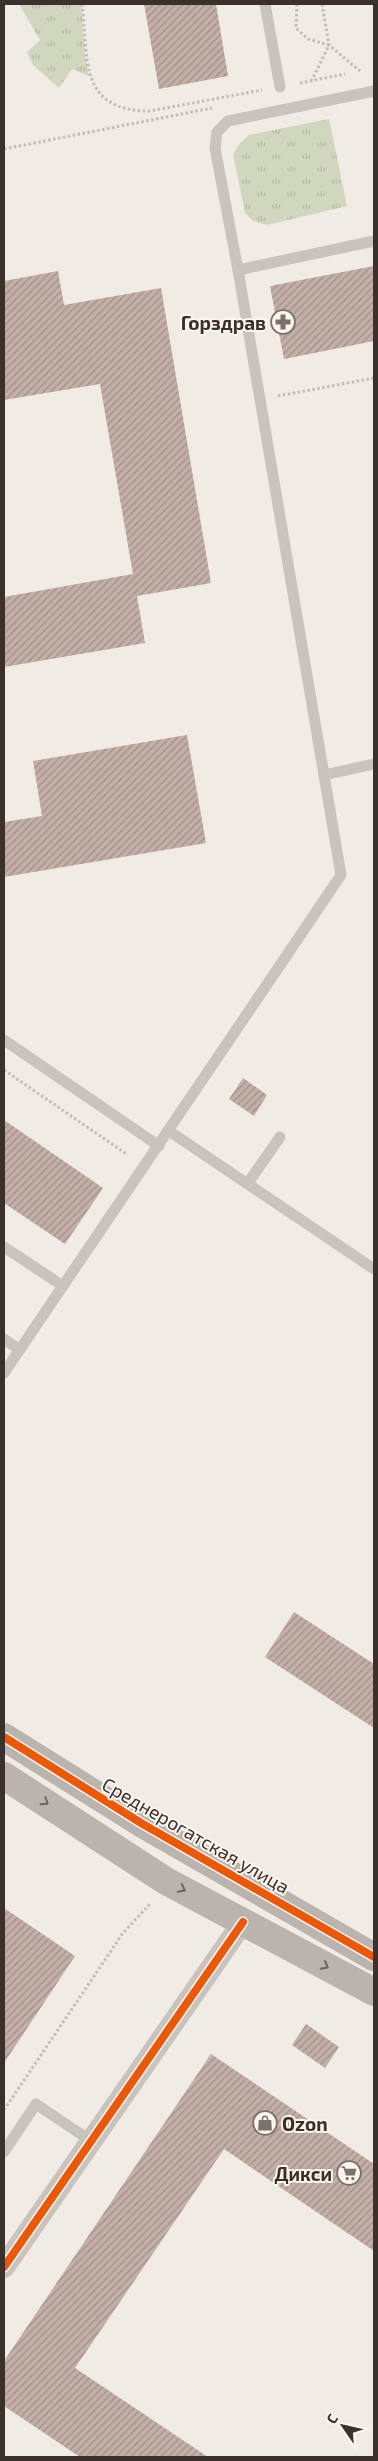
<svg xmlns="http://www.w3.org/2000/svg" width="378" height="2461" font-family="'Exo 2',sans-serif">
  <defs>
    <pattern id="park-tufts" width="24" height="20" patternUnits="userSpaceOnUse" patternTransform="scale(1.25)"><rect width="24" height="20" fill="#d1d6bf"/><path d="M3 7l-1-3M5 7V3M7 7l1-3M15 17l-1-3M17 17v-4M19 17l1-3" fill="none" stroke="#b4b8a4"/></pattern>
    <pattern id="building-hatch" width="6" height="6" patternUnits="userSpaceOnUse" patternTransform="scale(1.25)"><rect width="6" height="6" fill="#c3afa7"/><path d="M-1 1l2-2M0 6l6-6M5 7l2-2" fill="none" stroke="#a08f88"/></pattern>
  </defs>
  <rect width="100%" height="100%" fill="#f0ebe5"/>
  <!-- park -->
  <g fill="url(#park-tufts)">
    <polygon points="19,4 81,4 85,56 89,76 72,69 59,88 33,65 27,52 40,40"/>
    <polygon points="329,119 347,206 267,225 253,221 245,213 233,154 241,142 249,135"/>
  </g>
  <!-- building -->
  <g fill="url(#building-hatch)">
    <polygon points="144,4 216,4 228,76 159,89"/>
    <polygon points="374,266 374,341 284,359 270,286"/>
    <polygon points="58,271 64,305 161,288 211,583 137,596 145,643 4,667 4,597 133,574 100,384 4,400 4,281"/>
    <polygon points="187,735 206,843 4,877 4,822 42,816 33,761"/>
    <polygon points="243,1078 267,1095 254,1116 229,1099"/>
    <polygon points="4,1120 103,1188 65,1244 4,1203"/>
    <polygon points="294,1612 374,1664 374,1728 265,1657"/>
    <polygon points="4,1908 75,1956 4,2063"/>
    <polygon points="306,2024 339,2047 325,2068 292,2045"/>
    <polygon points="211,2054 374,2164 374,2251 224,2149 75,2368 208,2457 80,2457 4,2406 4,2361"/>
  </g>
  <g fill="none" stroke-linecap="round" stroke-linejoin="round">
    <!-- path -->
    <g stroke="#c2bbb6" stroke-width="3" stroke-dasharray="2.5 2.5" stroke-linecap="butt">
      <path d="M82,4C89,55 76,111 150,111L262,90"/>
      <polyline points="297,4 296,28 308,39 329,45 312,80"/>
      <polyline points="322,4 329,45 360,71"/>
      <polyline points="300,83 345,74"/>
      <polyline points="4,149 212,108"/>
      <polyline points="278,396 374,378"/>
      <polyline points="4,1070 128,1155"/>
      <polyline points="4,2110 123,1933 151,1903"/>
    </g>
    <!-- lane -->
    <g stroke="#c9c3be" stroke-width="11">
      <polyline points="265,4 280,87"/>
      <polyline points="238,270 215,148 217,132 228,121 374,91"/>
      <polyline points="324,775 374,764"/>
      <polyline points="4,1040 159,1146"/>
      <polyline points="169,1131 374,1269"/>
      <polyline points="248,1183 280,1137"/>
      <polyline points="4,1247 63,1286"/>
      <polyline points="4,1339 20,1350"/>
      <polyline points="4,1373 341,875 238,270 374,241"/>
      <polyline points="4,2152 36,2104 91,2141"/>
    </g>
    <!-- street -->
    <polyline stroke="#c9c3be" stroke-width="22" points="4,2267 243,1922"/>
    <!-- secondary -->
    <g stroke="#bab3ae" stroke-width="28">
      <polyline points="4,1737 141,1823 374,1957"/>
      <polyline points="4,1776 166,1881 374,1992"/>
    </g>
    <!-- cycleway casing -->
    <g stroke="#fbf5ee" stroke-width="11">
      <g id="cycleway">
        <polyline points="4,1737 141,1823 374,1957"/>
        <polyline points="4,2267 243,1922"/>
      </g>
    </g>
    <!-- cycleway -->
    <use href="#cycleway" stroke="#e8590c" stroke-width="8"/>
  </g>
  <!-- one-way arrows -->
  <defs><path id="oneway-chevron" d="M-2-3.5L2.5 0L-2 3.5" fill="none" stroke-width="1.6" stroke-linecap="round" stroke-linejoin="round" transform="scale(1.25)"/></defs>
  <g stroke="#6e645f">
    <use href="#oneway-chevron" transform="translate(45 1802) rotate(33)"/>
    <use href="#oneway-chevron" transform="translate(182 1889) rotate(28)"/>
    <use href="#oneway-chevron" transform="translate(325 1966) rotate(28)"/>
  </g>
  <!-- icons -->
  <defs>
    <g id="pharmacy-ring" transform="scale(1.25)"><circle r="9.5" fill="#fbf5ee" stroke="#7a716c" stroke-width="1.5"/><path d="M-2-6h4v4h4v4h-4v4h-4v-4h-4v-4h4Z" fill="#7a716c"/></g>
    <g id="shop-ring" transform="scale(1.25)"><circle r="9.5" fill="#fbf5ee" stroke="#7a716c" stroke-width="1.5"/><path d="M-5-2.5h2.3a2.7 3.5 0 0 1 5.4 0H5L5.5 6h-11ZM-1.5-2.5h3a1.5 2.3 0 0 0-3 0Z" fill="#7a716c"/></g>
    <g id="supermarket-ring" transform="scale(1.25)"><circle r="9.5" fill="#fbf5ee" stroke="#7a716c" stroke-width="1.5"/><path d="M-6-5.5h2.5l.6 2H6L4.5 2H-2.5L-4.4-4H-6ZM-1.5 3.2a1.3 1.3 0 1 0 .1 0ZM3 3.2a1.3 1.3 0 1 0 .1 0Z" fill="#7a716c"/></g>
  </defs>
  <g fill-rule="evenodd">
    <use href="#pharmacy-ring" x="283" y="322"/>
    <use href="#shop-ring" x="265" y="2123"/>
    <use href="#supermarket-ring" x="349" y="2173"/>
  </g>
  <g text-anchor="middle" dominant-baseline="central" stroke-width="4" stroke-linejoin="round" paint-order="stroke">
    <!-- poi labels -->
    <g font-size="19" font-weight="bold" fill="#3b302b" stroke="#fbf5ee" text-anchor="end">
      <text x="266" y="322">Горздрав</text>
      <text x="282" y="2123" text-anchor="start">Ozon</text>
      <text x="332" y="2173">Дикси</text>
    </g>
    <!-- street labels -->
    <g font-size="19" fill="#3b302b" stroke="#fbf5ee">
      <text transform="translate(196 1835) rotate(30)">Среднерогатская улица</text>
    </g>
  </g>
  <!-- border -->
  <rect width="378" height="2461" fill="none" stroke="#3b302b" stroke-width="10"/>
  <!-- north arrow -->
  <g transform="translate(343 2426) rotate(304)" stroke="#fbf5ee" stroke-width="4" paint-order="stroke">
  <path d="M0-4L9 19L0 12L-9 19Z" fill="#3b302b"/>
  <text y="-8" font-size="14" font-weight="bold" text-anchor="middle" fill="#3b302b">С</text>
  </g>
</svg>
